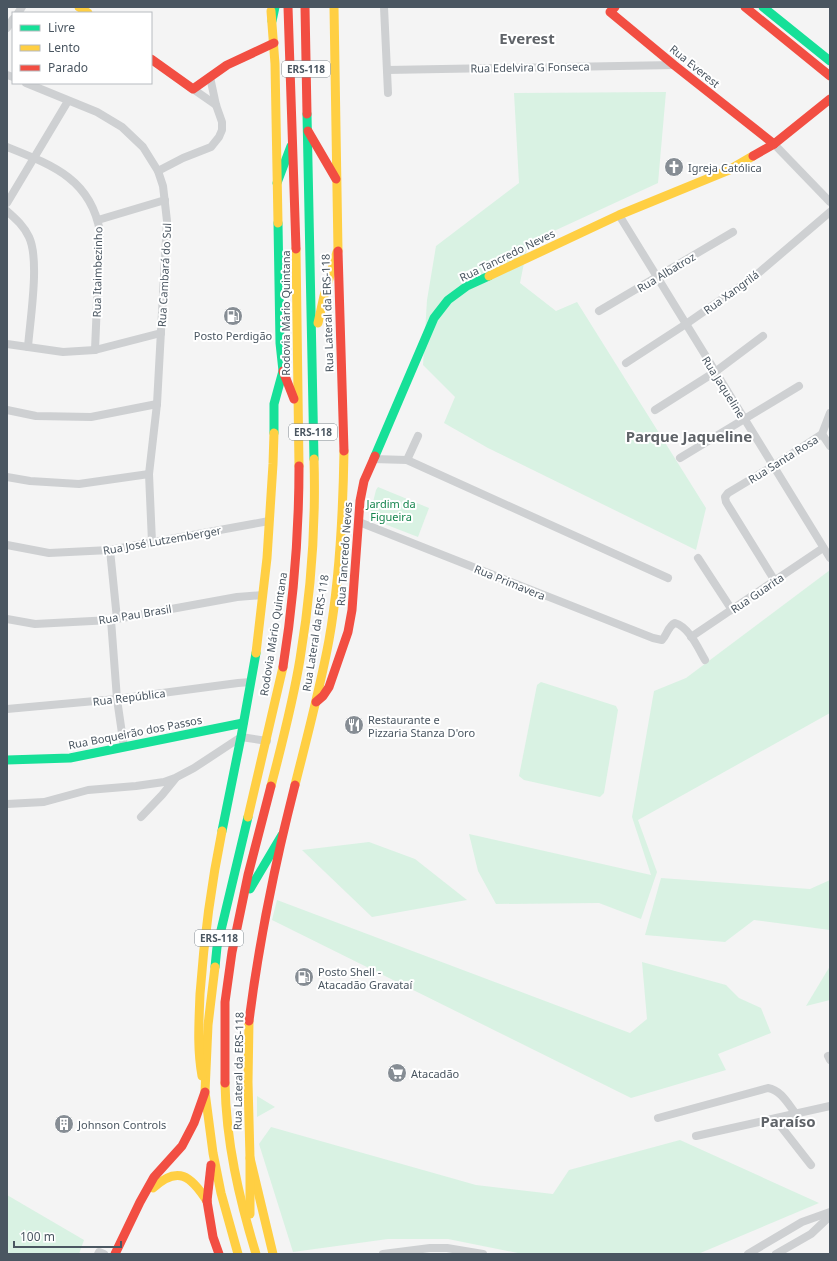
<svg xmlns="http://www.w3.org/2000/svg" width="837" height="1261" font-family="'Noto Sans',sans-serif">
  <rect width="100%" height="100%" fill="#f4f4f4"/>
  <!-- green -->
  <g fill="#d9f2e3">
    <polygon points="666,92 658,183 528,243 520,283 556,311 577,302 706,508 696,550 488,448 444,423 455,397 423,365 427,300 436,246 519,183 514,93"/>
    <polygon points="378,487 429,508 418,537 369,518 376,490"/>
    <polygon points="830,570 830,713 638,820 657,872 641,919 599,903 496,904 478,871 469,834 651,875 632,817 654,691 686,678"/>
    <polygon points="541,682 616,706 618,710 604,793 600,797 524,780 519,776 537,685"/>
    <polygon points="369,842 415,859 467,900 372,917 302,850"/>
    <polygon points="661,878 810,889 830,880 830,930 754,920 725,942 645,935"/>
    <polygon points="277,900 630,1033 647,1019 642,962 726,985 739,998 761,1008 771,1033 718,1054 726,1070 631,1098 272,920"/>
    <polygon points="830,966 830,1000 806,1006"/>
    <polygon points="257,1096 275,1107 257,1117"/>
    <polygon points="271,1127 476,1185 553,1194 569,1170 680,1140 819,1203 698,1254 523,1254 448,1239 388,1239 293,1252 259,1144"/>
    <polygon points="7,1195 84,1240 79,1254 7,1254"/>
  </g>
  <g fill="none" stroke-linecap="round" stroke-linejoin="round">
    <!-- street -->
    <g stroke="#ced0d2" stroke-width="8">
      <polyline points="384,7 388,93"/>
      <polyline points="18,13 22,7"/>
      <polyline points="7,28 13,19"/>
      <polyline points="387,70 674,65"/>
      <polyline points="7,75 13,77"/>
      <polyline points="26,83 97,112 122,127 143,147 158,171 163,186 167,221 157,404 149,474 152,542"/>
      <polyline points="193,89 216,105"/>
      <polyline points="774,144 830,202"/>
      <path d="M7,147C52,165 91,179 100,232L95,350"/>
      <polyline points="158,171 183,158 211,147 219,137 222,130 222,122 216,105 210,77"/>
      <polyline points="7,203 68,101"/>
      <path d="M7,211C16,219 24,226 29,237C40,260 30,320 28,347"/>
      <polyline points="619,215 830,558"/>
      <polyline points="98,220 165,200"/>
      <polyline points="599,311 733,232"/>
      <polyline points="7,344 63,352 95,350 161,333"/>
      <polyline points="626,363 686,324 755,276 830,212"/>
      <polyline points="7,410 36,416 91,417 157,404"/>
      <polyline points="655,410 715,372 763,336"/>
      <polyline points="822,434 830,446"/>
      <polyline points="680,458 799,386"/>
      <polyline points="373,459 407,460 418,436"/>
      <polyline points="407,460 668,578"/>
      <polyline points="7,477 30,481 79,484 149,474"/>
      <path d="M359,522L653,638L662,640C667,635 668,626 675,623C689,627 698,648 705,660"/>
      <polyline points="7,545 49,553 110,550 269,521"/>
      <polyline points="110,550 117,619"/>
      <polyline points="698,558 732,610"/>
      <polyline points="775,581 726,502 725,497 728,493 773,466 822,434 830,413"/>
      <polyline points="7,619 35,624 111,620 237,597 263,595"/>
      <polyline points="111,620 117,699 124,747"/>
      <polyline points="691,637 823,548"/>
      <polyline points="7,709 117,699 238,683 251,682"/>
      <polyline points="7,804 44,802 88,790 136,786 164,782 175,778 194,768 241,737 267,741"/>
      <polyline points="141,817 162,795 175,779"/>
      <polyline points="828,1056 830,1060"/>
      <path d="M658,1118L768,1088C781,1090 788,1104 796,1114"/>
      <polyline points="775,1119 811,1165"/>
      <polyline points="696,1136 830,1106"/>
      <polyline points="98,1254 99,1252 104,1254"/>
      <polyline points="383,1254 430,1248 447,1248 483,1254"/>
      <polyline points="748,1254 802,1222 830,1212"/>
      <polyline points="776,1254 811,1234 830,1216"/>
    </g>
    <!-- fast -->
    <g stroke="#16e098" stroke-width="9">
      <polyline points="763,7 830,61"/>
      <polyline points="272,21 275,7"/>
      <polyline points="307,114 314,459"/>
      <polyline points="277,183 291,146"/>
      <polyline points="274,433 274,404 283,371 280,343 278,223"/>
      <polyline points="375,456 434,318 448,300 467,286 489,276"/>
      <polyline points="7,760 70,758 243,723"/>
      <polyline points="222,831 241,737 256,653"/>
      <polyline points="250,889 282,835"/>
      <polyline points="215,967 217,947 248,817"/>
    </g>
    <!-- slow -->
    <g stroke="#ffcf43" stroke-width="9">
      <polyline points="79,7 88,13"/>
      <polyline points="334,7 338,251"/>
      <polyline points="271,11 275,64 278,223"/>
      <polyline points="296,249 299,466"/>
      <polyline points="489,276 619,215 729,170 753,156"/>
      <polyline points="318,323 324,296 337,252"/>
      <polyline points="256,653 267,558 273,464 274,433"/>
      <path d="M295,785C307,737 320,689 329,640C340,578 343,514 344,451"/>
      <path d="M271,786C282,744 293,702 300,659C311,593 316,526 314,459"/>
      <polyline points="248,817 283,667"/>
      <polyline points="215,967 208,1025 205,1092 213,1153 221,1193 238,1254"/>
      <polyline points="249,1021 248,1082 250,1158 273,1254"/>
      <path d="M202,1076C197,1048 199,1022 200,994C204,939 211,885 222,831"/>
      <path d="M225,1083C226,1142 239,1198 256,1254"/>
      <polyline points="250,1158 250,1214"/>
      <path d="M153,1188C178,1165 191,1176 207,1201"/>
    </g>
    <!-- jam -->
    <g stroke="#f24e42" stroke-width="9">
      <polyline points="288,7 296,249"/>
      <polyline points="305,7 307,114"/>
      <polyline points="615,7 610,12 674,65 774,144"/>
      <polyline points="745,7 830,76"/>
      <polyline points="151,59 193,89 227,65 274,43"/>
      <polyline points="308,131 336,179"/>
      <polyline points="753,156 774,144 830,99"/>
      <polyline points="338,251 344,451"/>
      <polyline points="283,371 294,399"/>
      <path d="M283,667C294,598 299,535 299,466"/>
      <polyline points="316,702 323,696 329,687 348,632 352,610 360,501 364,481 375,456"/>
      <path d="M249,1021C259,942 275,863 295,785"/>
      <polyline points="225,1083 225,1002 232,952 248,875 271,786"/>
      <polyline points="207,1201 213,1237 219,1254"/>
      <polyline points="207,1201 211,1165"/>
      <polyline points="115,1254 140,1202 154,1177 182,1146 194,1123 205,1092"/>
    </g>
  </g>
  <!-- icons -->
  <defs>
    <g id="church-disc" transform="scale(1)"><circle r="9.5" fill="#868d94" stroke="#fff"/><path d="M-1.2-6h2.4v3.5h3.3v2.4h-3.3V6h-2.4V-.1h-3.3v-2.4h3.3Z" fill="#fff"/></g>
    <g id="fuel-disc" transform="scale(1)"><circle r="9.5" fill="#868d94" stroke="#fff"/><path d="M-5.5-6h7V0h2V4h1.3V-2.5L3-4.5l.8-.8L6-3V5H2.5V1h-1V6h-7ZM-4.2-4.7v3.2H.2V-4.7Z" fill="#fff"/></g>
    <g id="restaurant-disc" transform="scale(1)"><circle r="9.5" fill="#868d94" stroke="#fff"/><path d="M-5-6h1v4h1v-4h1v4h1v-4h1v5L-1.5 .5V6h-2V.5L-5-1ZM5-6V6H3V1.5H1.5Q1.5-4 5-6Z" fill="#fff"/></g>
    <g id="supermarket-disc" transform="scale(1)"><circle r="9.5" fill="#868d94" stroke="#fff"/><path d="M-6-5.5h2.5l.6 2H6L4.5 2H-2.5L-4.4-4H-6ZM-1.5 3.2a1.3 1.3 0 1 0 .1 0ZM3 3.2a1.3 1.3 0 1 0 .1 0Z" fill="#fff"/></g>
    <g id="building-disc" transform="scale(1)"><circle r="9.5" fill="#868d94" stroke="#fff"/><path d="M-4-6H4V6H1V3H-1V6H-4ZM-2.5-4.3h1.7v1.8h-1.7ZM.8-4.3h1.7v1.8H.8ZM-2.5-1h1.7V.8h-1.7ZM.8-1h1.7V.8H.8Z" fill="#fff"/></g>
  </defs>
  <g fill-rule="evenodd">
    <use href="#church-disc" x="674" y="167"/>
    <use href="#fuel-disc" x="233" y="316"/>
    <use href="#restaurant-disc" x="354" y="725"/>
    <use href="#fuel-disc" x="304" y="977"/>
    <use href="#supermarket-disc" x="397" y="1073"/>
    <use href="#building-disc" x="64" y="1124"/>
  </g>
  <g text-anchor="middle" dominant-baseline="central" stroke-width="4" stroke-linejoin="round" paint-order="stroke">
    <!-- shield labels -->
    <g fill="#fff" stroke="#808990" stroke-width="1">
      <rect x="282" y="61" width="48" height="16" rx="3"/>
      <rect x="289" y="424" width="48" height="16" rx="3"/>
      <rect x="195" y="930" width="48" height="16" rx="3"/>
    </g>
    <g font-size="10" font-weight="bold" fill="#4a5661">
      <text x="306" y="69">ERS-118</text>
      <text x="313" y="432">ERS-118</text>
      <text x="219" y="938">ERS-118</text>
    </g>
    <!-- street labels -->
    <g font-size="11" fill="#4a5661" stroke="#fff">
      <text transform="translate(695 66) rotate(39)">Rua Everest</text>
      <text transform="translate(530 67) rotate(-1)">Rua Edelvira G Fonseca</text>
      <text transform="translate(507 255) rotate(-26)">Rua Tancredo Neves</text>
      <text transform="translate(97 272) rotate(-89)">Rua Itaimbezinho</text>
      <text transform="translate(666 272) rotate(-31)">Rua Albatroz</text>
      <text transform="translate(164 275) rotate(-87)">Rua Cambará do Sul</text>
      <text transform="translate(731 292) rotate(-36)">Rua Xangrilá</text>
      <text transform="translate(285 313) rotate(-90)">Rodovia Mário Quintana</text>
      <text transform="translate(327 313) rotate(-92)">Rua Lateral da ERS-118</text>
      <text transform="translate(724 387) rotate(58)">Rua Jaqueline</text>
      <text transform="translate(783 459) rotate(-32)">Rua Santa Rosa</text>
      <text transform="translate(162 540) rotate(-10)">Rua José Lutzemberger</text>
      <text transform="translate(344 554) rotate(-86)">Rua Tancredo Neves</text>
      <text transform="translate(510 582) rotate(22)">Rua Primavera</text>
      <text transform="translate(757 593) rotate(-34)">Rua Guarita</text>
      <text transform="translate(135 614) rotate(-9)">Rua Pau Brasil</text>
      <text transform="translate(315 633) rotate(-81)">Rua Lateral da ERS-118</text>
      <text transform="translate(273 634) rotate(-81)">Rodovia Mário Quintana</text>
      <text transform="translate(129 697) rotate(-7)">Rua República</text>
      <text transform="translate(135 732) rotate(-11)">Rua Boqueirão dos Passos</text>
      <text transform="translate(238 1071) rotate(-89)">Rua Lateral da ERS-118</text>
    </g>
    <!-- poi labels -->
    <g font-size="11" fill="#4a5661" stroke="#fff" text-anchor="start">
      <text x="688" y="167">Igreja Católica</text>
      <text x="233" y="335" text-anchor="middle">Posto Perdigão</text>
      <text x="368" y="719">Restaurante e<tspan x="368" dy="13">Pizzaria Stanza D'oro</tspan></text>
      <text x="318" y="971">Posto Shell -<tspan x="318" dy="13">Atacadão Gravataí</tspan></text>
      <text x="411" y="1073">Atacadão</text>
      <text x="78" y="1124">Johnson Controls</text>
    </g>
    <!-- park labels -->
    <g font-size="11" fill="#17864f" stroke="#fff">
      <text x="391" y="503">Jardim da<tspan x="391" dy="13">Figueira</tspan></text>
    </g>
    <!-- district labels -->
    <g font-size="15" font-weight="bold" fill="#5f6368" stroke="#fff">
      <text x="527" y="38">Everest</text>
      <text x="689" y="436">Parque Jaqueline</text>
      <text x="788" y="1121">Paraíso</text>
    </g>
  </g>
  <!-- border -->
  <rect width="837" height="1261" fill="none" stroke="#4a5661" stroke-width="16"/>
  <!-- legend -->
  <rect x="12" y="12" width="140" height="72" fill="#ffffff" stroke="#b7bbc0"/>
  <rect x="20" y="25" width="20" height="6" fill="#16e098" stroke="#b7bbc0"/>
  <text x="48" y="32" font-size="12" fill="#4a5661">Livre</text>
  <rect x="20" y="45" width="20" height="6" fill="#ffcf43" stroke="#b7bbc0"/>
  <text x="48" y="52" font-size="12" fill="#4a5661">Lento</text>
  <rect x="20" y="65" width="20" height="6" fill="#f24e42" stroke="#b7bbc0"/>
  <text x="48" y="72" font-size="12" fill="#4a5661">Parado</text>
  <!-- scale -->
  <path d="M14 1241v6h107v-6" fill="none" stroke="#4a5661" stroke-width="2"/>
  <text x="20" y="1241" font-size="12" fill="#4a5661" stroke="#ffffff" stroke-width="3" paint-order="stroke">100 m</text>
</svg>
